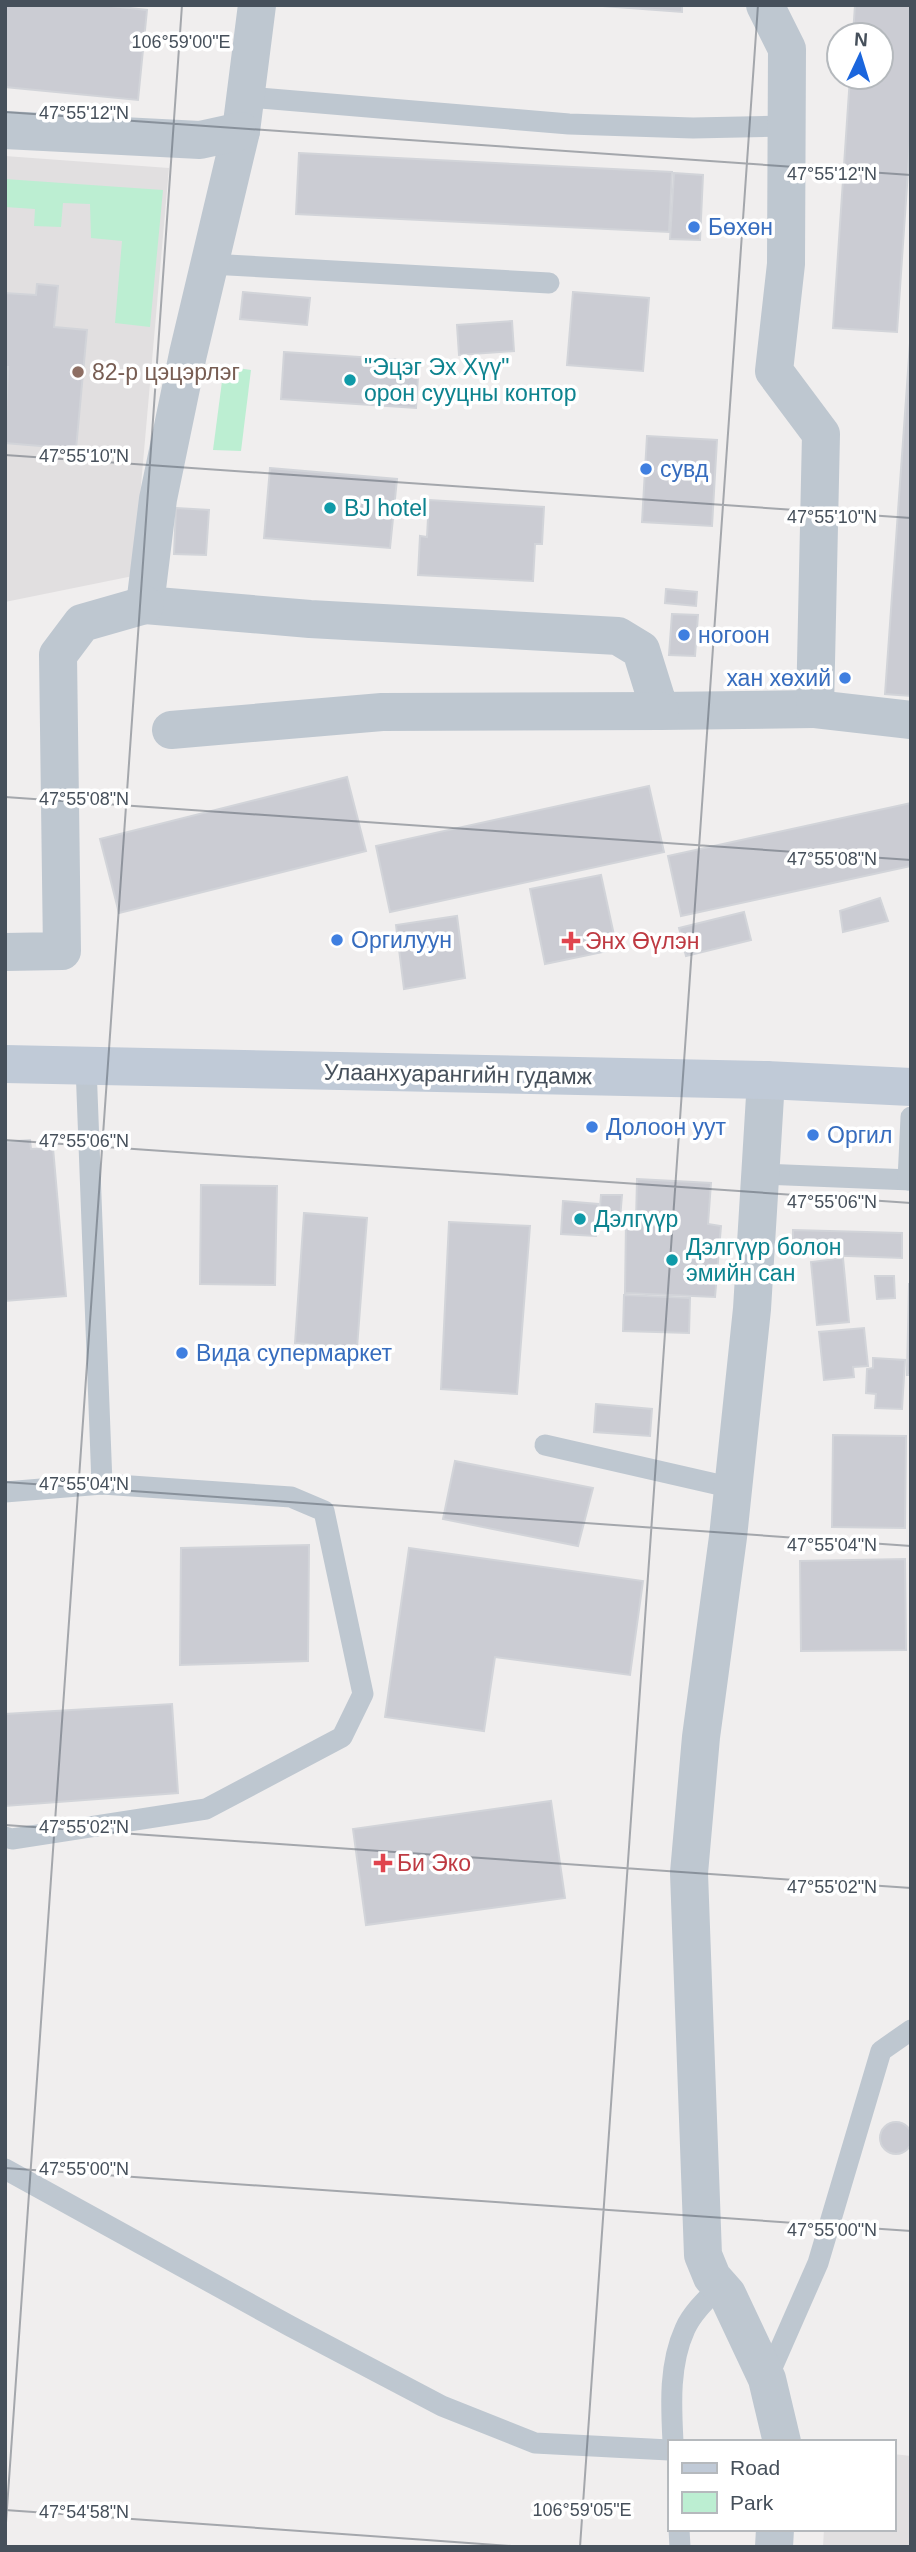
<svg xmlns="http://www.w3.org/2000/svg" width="916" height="2552" font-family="Arial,sans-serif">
  <rect width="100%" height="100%" fill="#f0eeee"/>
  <!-- education -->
  <g fill="#e1dfe0">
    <polygon points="5,156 169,168 133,576 5,602"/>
    <polygon points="893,2454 911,2456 911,2547 823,2547 824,2529 893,2529"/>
  </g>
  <!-- green -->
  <g fill="#bceed2">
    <polygon points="5,179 163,190 150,327 115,323 122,241 91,238 90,204 63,203 61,227 34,226 35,209 5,207"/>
    <polygon points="224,366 251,370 241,451 213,450"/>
  </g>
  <!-- building -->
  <g fill="#cbccd3" stroke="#d2d4d9" stroke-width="2">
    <polygon points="5,5 102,5 147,10 138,100 5,87"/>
    <polygon points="589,5 682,5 682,12"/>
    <polygon points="855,5 911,5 911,127 897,332 833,328 850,77 881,77 881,35 853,35"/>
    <polygon points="299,153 672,172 669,232 296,214"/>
    <polygon points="674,173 703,175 700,240 670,239"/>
    <polygon points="37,284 58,286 54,327 87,330 76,449 5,443 8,367 5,367 5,293 36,295"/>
    <polygon points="243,292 310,298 307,325 240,319"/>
    <polygon points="573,292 649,298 643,371 567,365"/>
    <polygon points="512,321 514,351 459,355 457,325"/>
    <polygon points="911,329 911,696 885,694"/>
    <polygon points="284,352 419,361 416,408 281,399"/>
    <polygon points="647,436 717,440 712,526 642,522"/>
    <polygon points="270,468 397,479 390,548 264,538"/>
    <polygon points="429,500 544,507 542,544 535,544 533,581 418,575 420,536 427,537"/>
    <polygon points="176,508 209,510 206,555 174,554"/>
    <polygon points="666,589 697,592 696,606 665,603"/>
    <polygon points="672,614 698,615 695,656 669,655"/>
    <polygon points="347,777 366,851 119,913 100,839"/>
    <polygon points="649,786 664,852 390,912 376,846"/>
    <polygon points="911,803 911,866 681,916 668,856"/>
    <polygon points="601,875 617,949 545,964 530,889"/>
    <polygon points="880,898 888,921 843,932 840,911"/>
    <polygon points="744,912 751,940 686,956 679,928"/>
    <polygon points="457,916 465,978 404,989 396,925"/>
    <polygon points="30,1140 31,1149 53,1148 66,1296 5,1301 5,1142"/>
    <polygon points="637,1179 711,1183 708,1224 721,1226 715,1297 625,1293 626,1222 636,1222"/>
    <polygon points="201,1185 277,1186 275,1285 200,1284"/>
    <polygon points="601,1195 622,1195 620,1219 599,1219"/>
    <polygon points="563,1201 598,1204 596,1236 561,1234"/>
    <polygon points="304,1213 367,1218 357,1348 295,1343"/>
    <polygon points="449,1222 530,1226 517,1394 441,1389"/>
    <polygon points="793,1230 902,1233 902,1258 793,1254"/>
    <polygon points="843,1258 849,1322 817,1325 811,1262"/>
    <polygon points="875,1276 894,1276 895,1298 877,1299"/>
    <polygon points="909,1284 911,1284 911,1375 907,1375"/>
    <polygon points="624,1295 690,1298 689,1333 623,1331"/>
    <polygon points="864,1328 868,1366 853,1367 854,1377 824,1380 819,1332"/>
    <polygon points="873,1358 905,1360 902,1409 875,1408 876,1394 866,1393 867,1369 873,1368"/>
    <polygon points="596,1404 652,1409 650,1436 594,1432"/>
    <polygon points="833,1435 906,1436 905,1528 832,1527"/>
    <polygon points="455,1461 593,1488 578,1546 443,1519"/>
    <polygon points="309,1545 308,1661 180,1665 181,1548"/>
    <polygon points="409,1548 643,1581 630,1675 495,1657 484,1731 385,1717"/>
    <polygon points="905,1559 906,1650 801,1651 800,1561"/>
    <polygon points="172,1704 178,1793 5,1806 5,1714"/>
    <polygon points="551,1801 565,1898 366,1925 353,1829"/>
    <circle cx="896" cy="2138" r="16"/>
  </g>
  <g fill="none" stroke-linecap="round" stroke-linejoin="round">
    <!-- service -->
    <g stroke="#bec7d0" stroke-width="21">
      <polyline points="247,97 569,124 693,128 785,126"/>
      <polyline points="210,264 549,283"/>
      <polyline points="86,1066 102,1484"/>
      <polyline points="760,1174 911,1180"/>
      <polyline points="908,1180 911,1117"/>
      <polyline points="545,1445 733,1488"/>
      <polyline points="5,1492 102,1484 291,1497 324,1511 363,1694 342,1737 206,1809 12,1839 5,1837"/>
      <polyline points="5,2169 290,2326 442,2406 535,2443 669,2450"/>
      <polyline points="767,2379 818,2263 881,2051 911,2030"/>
      <path d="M673,2442C671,2404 669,2364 685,2329C692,2313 707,2299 719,2287"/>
      <polyline points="679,2529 680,2547"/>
    </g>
    <!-- minor -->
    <g stroke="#bec7d0" stroke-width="38">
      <polyline points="257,5 241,131 188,354 158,499 145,605 310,619 618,636 641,650 660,711 815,709"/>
      <polyline points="765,5 787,49 786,264 774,371 821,434 815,709 911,720"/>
      <polyline points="5,130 200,140 241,131"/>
      <polyline points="171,730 382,712 660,711"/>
      <polyline points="5,952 62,951 58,655 82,623 145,605"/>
      <polyline points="766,1080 752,1309 728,1537 701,1737 689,1873 703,2255 712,2277 727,2294 767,2379 782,2442"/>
      <polyline points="774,2547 775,2529"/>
    </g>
    <!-- secondary -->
    <polyline stroke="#c0cad7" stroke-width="38" points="5,1064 766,1080 911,1087"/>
  </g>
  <!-- ticks -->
  <path fill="none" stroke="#46505b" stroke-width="2" stroke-opacity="0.45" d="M5,112L911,175M5,455L911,518M5,797L911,860M5,1140L911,1203M5,1482L911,1546M5,1825L911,1888M5,2168L911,2231M5,2510L525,2547M5,2537L182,5M580,2547L758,5"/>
  <!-- markers -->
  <g fill="#3f7fe0" stroke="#fff" stroke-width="2.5">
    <circle cx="694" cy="227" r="7"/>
    <circle cx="646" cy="469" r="7"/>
    <circle cx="684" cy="635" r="7"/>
    <circle cx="845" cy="678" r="7"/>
    <circle cx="337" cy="940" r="7"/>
    <circle cx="592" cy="1127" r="7"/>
    <circle cx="813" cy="1135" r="7"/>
    <circle cx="182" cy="1353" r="7"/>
  </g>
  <circle fill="#8d6e63" stroke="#fff" stroke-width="2.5" cx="78" cy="372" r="7"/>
  <g fill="#0f9aa8" stroke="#fff" stroke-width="2.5">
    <circle cx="350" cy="380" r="7"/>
    <circle cx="330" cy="508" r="7"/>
    <circle cx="580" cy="1219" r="7"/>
    <circle cx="672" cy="1260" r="7"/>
  </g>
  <g fill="#e0444e" stroke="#fff" stroke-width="2.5">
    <path d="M567.5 930.5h7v7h7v7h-7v7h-7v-7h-7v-7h7z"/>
    <path d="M379.5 1852.5h7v7h7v7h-7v7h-7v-7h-7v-7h7z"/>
  </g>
  <g text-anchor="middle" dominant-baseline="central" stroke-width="7" stroke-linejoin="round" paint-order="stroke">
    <!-- shop labels -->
    <g font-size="23" fill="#366cbe" stroke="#fff" text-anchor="start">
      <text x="708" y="227">Бөхөн</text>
      <text x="660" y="469">сувд</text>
      <text x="698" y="635">ногоон</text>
      <text x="831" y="678" text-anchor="end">хан хөхий</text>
      <text x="351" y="940">Оргилуун</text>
      <text x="606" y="1127">Долоон уут</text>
      <text x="827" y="1135">Оргил</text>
      <text x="196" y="1353">Вида супермаркет</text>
    </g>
    <!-- culture labels -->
    <g font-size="23" fill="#0d838f" stroke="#fff" text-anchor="start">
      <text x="364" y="367">"Эцэг Эх Хүү"<tspan x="364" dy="26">орон сууцны контор</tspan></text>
      <text x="344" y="508">BJ hotel</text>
      <text x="594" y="1219">Дэлгүүр</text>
      <text x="686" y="1247">Дэлгүүр болон<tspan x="686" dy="26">эмийн сан</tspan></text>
    </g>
    <!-- education labels -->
    <g font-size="23" fill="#785e54" stroke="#fff" text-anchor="start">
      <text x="92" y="372">82-р цэцэрлэг</text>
    </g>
    <!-- health labels -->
    <g font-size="23" fill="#be3a42" stroke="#fff" text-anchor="start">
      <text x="585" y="941">Энх Өүлэн</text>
      <text x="397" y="1863">Би Эко</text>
    </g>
    <!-- street labels -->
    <g font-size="23" fill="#46505b" stroke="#fff">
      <text transform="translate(458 1074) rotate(1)">Улаанхуарангийн гудамж</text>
    </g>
  </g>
  <g font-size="18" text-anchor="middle" fill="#46505b" stroke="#fff" stroke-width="7" stroke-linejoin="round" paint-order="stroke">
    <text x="181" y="48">106°59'00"E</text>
    <text x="84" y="119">47°55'12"N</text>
    <text x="832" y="180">47°55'12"N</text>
    <text x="84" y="462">47°55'10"N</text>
    <text x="832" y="523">47°55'10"N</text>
    <text x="84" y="805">47°55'08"N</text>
    <text x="832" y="865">47°55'08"N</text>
    <text x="84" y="1147">47°55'06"N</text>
    <text x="832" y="1208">47°55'06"N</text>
    <text x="84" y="1490">47°55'04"N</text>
    <text x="832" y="1551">47°55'04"N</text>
    <text x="84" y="1833">47°55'02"N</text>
    <text x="832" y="1893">47°55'02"N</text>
    <text x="84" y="2175">47°55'00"N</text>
    <text x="832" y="2236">47°55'00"N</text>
    <text x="582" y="2516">106°59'05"E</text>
    <text x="84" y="2518">47°54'58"N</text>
  </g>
  <!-- border -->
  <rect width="916" height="2552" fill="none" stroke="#46505b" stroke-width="14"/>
  <!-- legend -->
  <rect x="668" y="2440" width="228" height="91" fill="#ffffff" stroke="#b5b9bd" stroke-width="2"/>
  <rect x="682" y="2463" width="35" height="10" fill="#c0cad7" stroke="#b5b9bd" stroke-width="2"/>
  <text x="730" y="2475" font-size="21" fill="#46505b">Road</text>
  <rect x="682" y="2492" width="35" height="21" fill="#bceed2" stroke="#b5b9bd" stroke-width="2"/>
  <text x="730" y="2510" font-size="21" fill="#46505b">Park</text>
  <!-- north arrow -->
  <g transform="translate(860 56) rotate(4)"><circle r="33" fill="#ffffff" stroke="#b5b9bd" stroke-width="2"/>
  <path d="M0-5L12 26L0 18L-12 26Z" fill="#1b66dd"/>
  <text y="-10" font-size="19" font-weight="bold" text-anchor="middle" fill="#46505b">N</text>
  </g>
</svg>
